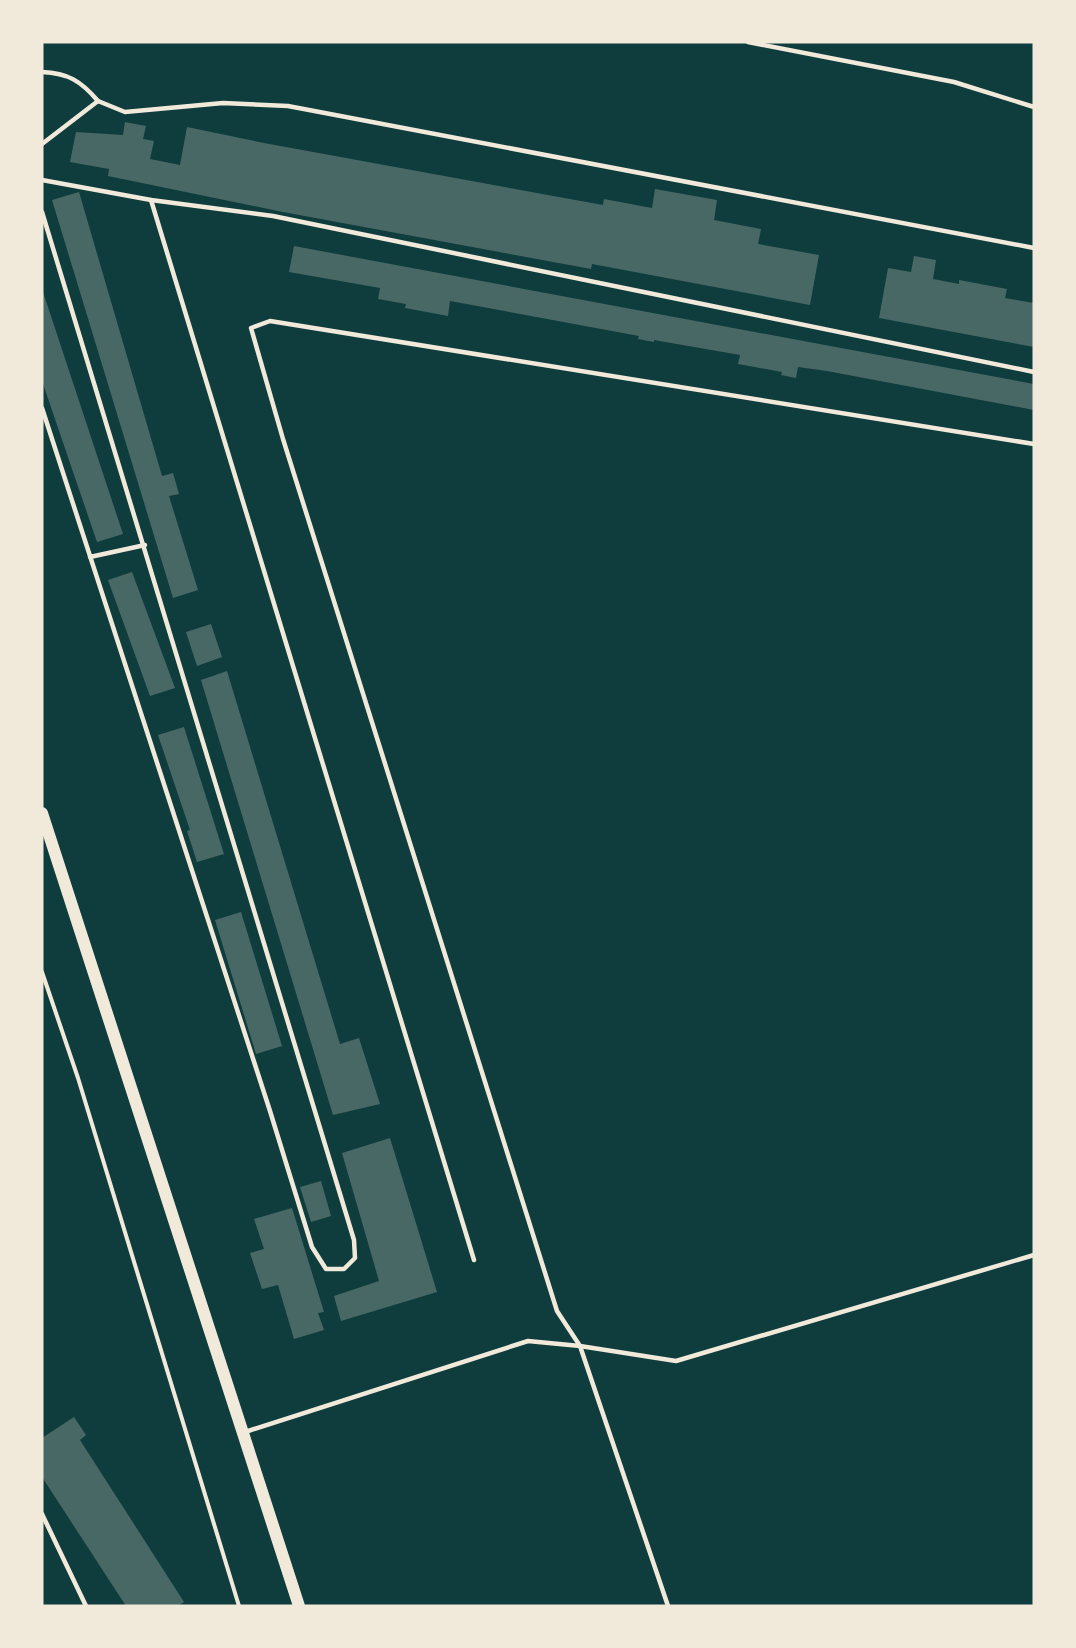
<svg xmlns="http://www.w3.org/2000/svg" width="1076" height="1648" font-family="'Fira Sans Condensed',sans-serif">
  <rect width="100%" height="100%" fill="#0f3d3e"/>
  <!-- building -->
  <g fill="#486865">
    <polygon points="125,122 146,126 143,139 154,141 150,159 180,165 187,127 264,143 603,205 604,199 652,208 655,189 717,200 714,220 761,229 758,244 819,255 810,305 592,264 591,269 283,212 108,176 109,169 70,162 76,132 123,135"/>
    <polygon points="79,192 162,476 173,473 179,494 169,496 198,590 173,598 52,200"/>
    <polygon points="294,246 1034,384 1034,410 827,371 798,367 796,378 781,375 782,372 738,364 740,355 654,340 654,342 638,339 639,336 450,301 448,316 405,308 406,304 378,299 380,288 289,272"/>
    <polygon points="914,256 936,260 933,279 959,284 959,280 1007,289 1005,298 1034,303 1034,347 879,318 888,268 911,272"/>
    <polygon points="42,289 123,534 97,542 42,381"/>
    <polygon points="132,572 175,688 150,696 108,580"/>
    <polygon points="211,624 222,657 197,666 186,632"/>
    <polygon points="227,671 340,1044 359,1038 380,1104 333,1115 201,680"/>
    <polygon points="184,727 224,854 197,862 187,831 190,830 158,735"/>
    <polygon points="241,912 282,1046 256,1054 215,920"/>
    <polygon points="390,1138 437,1292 341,1321 334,1296 379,1281 342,1153"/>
    <polygon points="321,1181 331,1216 311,1222 300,1187"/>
    <polygon points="292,1208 324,1312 318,1313 324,1330 294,1339 278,1285 262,1289 250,1253 264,1249 254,1219"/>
    <polygon points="74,1417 86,1435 80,1440 184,1602 178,1606 126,1606 42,1477 42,1438"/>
  </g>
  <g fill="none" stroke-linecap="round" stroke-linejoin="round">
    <!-- path -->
    <polyline stroke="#f1e9da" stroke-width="4" points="42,972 78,1078 239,1606"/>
    <!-- service -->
    <g stroke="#f1e9da" stroke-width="4.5">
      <polyline points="748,42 954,82 1034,107"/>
      <path d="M42,72C68,73 81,81 98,101"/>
      <polyline points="42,144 98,101 125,112 223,103 288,106 1034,248"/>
      <polyline points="42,180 151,200 273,216 1034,372"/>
      <polyline points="151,200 474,1260"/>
      <polyline points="42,212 354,1240 355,1258 344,1269 326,1269 312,1247 270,1111 42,408"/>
      <polyline points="1034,444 270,321 251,328 283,439 557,1311 580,1346 676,1361 1034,1255"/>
      <polyline points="90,557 145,545"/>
      <polyline points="245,1432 528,1341 580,1346 668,1606"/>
      <polyline points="42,1514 86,1606"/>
    </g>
    <!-- secondary -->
    <polyline stroke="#f1e9da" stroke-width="12" points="42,813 299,1606"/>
  </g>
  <!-- border -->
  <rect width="1076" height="1648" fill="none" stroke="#f1e9da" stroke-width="87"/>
</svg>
